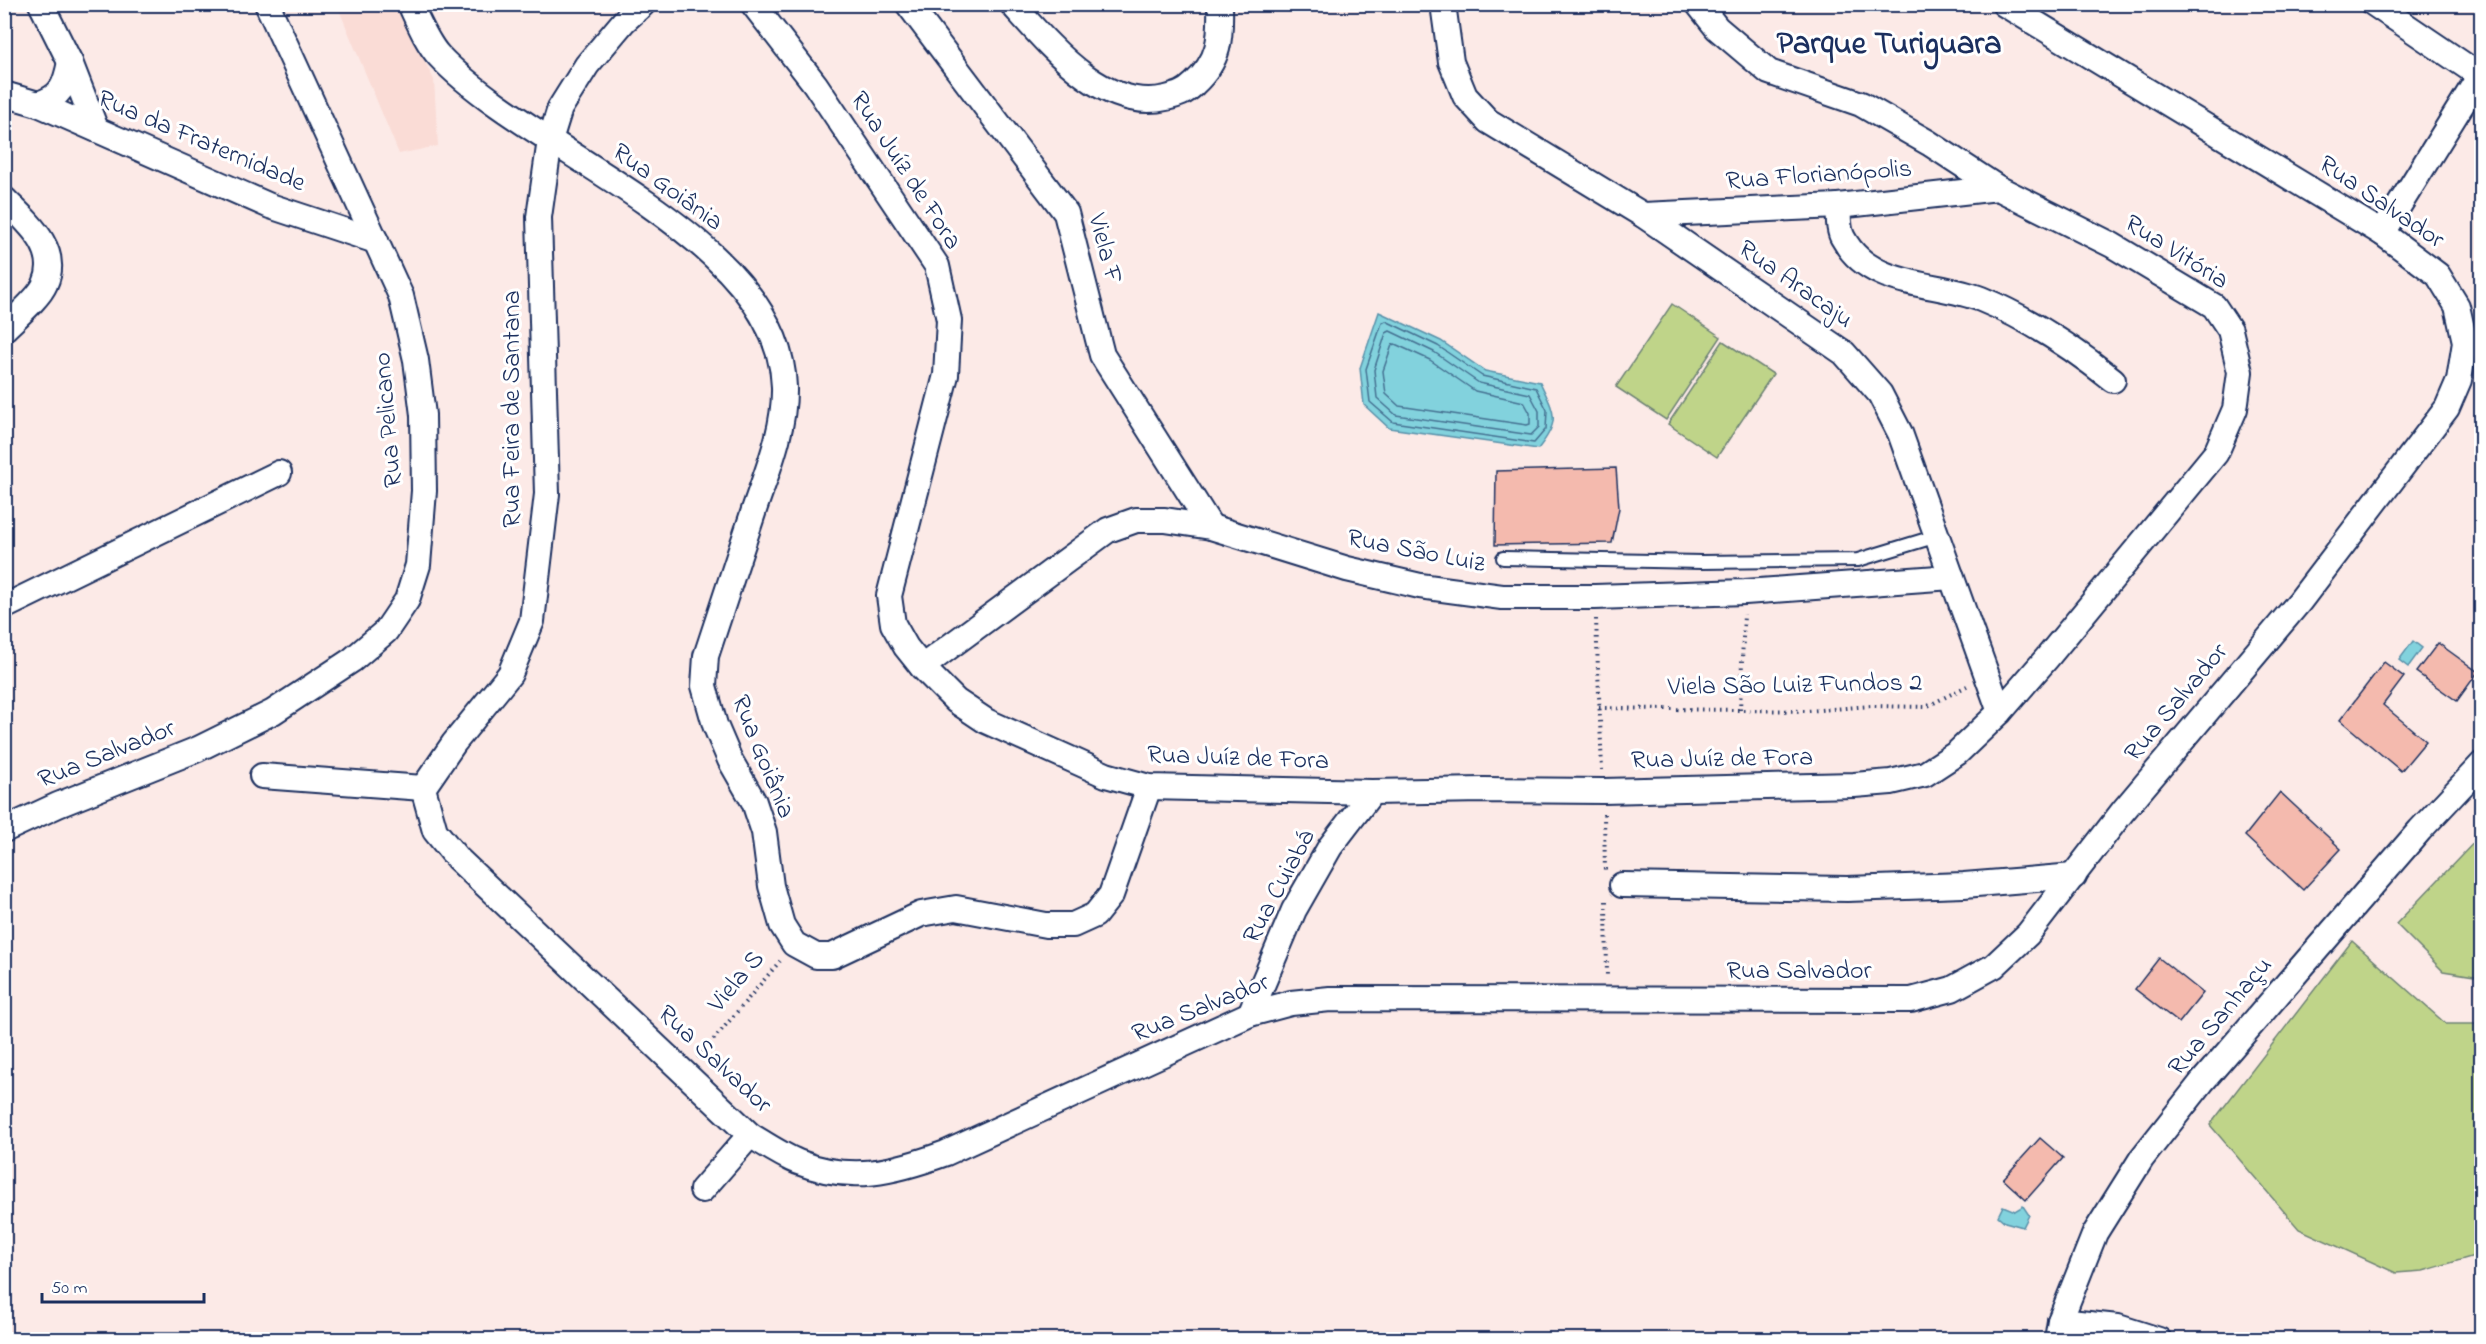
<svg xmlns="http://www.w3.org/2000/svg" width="2486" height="1344" font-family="'Indie Flower',sans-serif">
  <rect width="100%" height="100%" fill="#fceae7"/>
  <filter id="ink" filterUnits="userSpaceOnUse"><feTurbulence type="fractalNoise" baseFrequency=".0167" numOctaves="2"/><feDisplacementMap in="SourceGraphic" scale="12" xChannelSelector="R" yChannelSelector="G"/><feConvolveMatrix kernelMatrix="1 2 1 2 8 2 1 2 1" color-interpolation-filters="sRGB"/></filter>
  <g filter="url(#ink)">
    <!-- built -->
    <polygon fill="#fadcd6" points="337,5 397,5 434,80 438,146 399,154"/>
    <!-- green -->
    <g fill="#bfd489" stroke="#6d8274" stroke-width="1.5">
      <polygon points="1672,304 1721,337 1666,420 1616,387"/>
      <polygon points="1723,341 1773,374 1717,457 1668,424"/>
      <polygon points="2481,835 2481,977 2443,971 2396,924"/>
      <polygon points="2352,941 2446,1024 2481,1024 2481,1254 2423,1271 2396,1273 2299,1229 2210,1125"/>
    </g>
    <!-- water -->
    <g fill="#82d2dd" stroke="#5991aa" stroke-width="1.5">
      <path d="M1379,312L1441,341L1485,371L1540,382C1555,414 1561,420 1538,449L1389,428L1364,405L1360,368Z"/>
      <polygon points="2413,641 2422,648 2408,667 2399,660"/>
      <polygon points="2003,1206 2015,1211 2023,1206 2029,1215 2023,1227 2005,1222 1998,1216"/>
    </g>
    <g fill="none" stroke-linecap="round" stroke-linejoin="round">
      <!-- shore -->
      <g stroke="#447091" stroke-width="1.5">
        <polygon points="1386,321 1438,346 1482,376 1536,388 1547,410 1546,429 1534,443 1393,422 1370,402 1366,369 1382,323"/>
        <polygon points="1390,331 1434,352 1479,383 1530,394 1539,411 1539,427 1531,435 1396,415 1377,398 1374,370 1386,333"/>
        <polygon points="1395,344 1430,360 1475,391 1524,402 1530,413 1530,424 1527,425 1399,406 1386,394 1383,371 1392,345"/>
      </g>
    </g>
    <!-- building -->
    <g fill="#f4baae" stroke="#1b2f5e" stroke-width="1.5">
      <polygon points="1616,468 1619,508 1612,543 1495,545 1496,471"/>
      <polygon points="2438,643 2478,672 2457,701 2416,672"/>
      <polygon points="2384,662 2404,677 2383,705 2426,741 2401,771 2340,720"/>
      <polygon points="2280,792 2341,849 2303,890 2245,836"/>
      <polygon points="2159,958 2203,993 2179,1023 2135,989"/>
      <polygon points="2040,1138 2063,1158 2026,1200 2003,1179"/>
    </g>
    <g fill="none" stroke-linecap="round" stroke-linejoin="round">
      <!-- lane casing -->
      <g stroke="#1b2f5e" stroke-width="16">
        <polyline id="lane" points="1503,558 1701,562 1858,560 1937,536"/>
      </g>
      <!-- street casing -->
      <g stroke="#1b2f5e" stroke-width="28">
        <g id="street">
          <polyline points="41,4 70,62 96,129"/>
          <path d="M410,4C418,21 427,43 439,56C531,154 780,236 784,387C785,430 767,471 754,510C738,559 722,608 706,656L704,686L715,725L730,760L754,802L764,832L771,886L782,925L794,944L816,956H832L921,914L956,908L1046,925H1073L1095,915L1111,895L1149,787"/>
          <polyline points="753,4 815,84 937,266 949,320 946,375 889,596 893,624 906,647 922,667 956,701 986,721 1106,775 1149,787 1372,792 1483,790 1603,791 1854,785 1891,782 1925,774 1957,753 2000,712 2047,658 2216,453 2235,409 2240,372 2230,330 2214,306 2112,245 1998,188 1929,143 1861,104 1769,72 1717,28 1698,4"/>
          <polyline points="908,4 1066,213 1102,355 1211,527"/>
          <path d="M1012,4C1049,45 1104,113 1166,98C1178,95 1185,93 1194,84C1220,60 1221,39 1220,4"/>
          <polyline points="1443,4 1451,62 1465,96 1488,121 1643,215 1844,353 1880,394 1900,433 2000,712"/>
          <polyline points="2374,4 2479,75"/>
          <polyline points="4,94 38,104 270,206 376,241"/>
          <path d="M38,104C62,96 65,86 70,62"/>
          <path d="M4,199C27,222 61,249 45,284C39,298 16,317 4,329"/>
          <path d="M1838,206C1839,216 1838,230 1843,238C1870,289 1935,281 1981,299C2030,319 2072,347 2113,380"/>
          <polyline points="1643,215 1838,206 1998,188"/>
          <polyline points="2382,233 2482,72"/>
          <polyline points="4,607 279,473"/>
          <polyline points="922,667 1108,530 1136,520 1165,520 1211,527 1347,569 1420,586 1502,597 1595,597 1745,592 1952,577"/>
          <polyline points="262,776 423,788"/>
          <path d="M423,788L435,831L457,858L750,1135C765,1144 781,1155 798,1162C851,1183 894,1172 946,1153L1250,1014L1291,1003L1330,999L1911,1000L1952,989L1994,966L2028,934L2123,811L2300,601L2447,408L2459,380L2465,342L2457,306L2438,275L2382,233L2004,4"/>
          <polyline points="423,788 454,743 510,674 532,621 547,494 539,217 550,140 560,108 587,65 624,21 643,4"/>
          <polyline points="4,830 58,805 198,749 273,712 352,660 386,631 407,600 418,565 424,491 423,415 416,360 401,296 267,4"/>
          <polyline points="1622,885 1847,889 1964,885 2074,876"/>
          <polyline points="1250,1014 1294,910 1330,847 1372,792"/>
          <polyline points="702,1190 750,1135"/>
          <polyline points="2060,1321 2118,1327 2159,1340"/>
          <polyline points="2057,1340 2060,1321 2095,1233 2142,1158 2202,1082 2420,830 2482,764"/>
        </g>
      </g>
      <!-- path -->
      <g stroke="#1b2f5e" stroke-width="4" stroke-dasharray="1.5 4.5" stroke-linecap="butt">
        <polyline points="1596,619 1602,770"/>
        <polyline points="1599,708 1807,711 1871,706 1926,707 1967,686"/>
        <polyline points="1740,710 1744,614"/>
        <polyline points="1604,814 1605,872"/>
        <polyline points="1606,901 1607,977"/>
        <polyline points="698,1058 780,961"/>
      </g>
      <!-- lane -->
      <use href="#lane" stroke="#fff" stroke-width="12"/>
      <!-- street -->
      <use href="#street" stroke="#fff" stroke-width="24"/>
    </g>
  </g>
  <g text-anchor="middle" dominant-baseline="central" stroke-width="6" stroke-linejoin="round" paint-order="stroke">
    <!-- street labels -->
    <g font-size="26" fill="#1b2f5e" stroke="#fff">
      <text transform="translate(201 142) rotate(23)">Rua da Fraternidade</text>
      <text transform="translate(905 171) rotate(57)">Rua Juíz de Fora</text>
      <text transform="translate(1819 176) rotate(-4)">Rua Florianópolis</text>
      <text transform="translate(667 188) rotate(36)">Rua Goiânia</text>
      <text transform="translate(2381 203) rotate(34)">Rua Salvador</text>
      <text transform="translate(1104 249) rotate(75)">Viela F</text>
      <text transform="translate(2176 253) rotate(32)">Rua Vitória</text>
      <text transform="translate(1795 285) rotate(35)">Rua Aracaju</text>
      <text transform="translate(513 409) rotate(-90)">Rua Feira de Santana</text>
      <text transform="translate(389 420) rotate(-95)">Rua Pelicano</text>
      <text transform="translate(1416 552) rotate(11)">Rua São Luiz</text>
      <text transform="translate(1795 686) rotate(-1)">Viela São Luiz Fundos 2</text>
      <text transform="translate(2177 703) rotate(-50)">Rua Salvador</text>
      <text transform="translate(107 755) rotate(-22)">Rua Salvador</text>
      <text transform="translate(762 757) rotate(68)">Rua Goiânia</text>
      <text transform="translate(1238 759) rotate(2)">Rua Juíz de Fora</text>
      <text transform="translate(1722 760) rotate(-1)">Rua Juíz de Fora</text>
      <text transform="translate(1280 887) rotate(-62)">Rua Cuiabá</text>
      <text x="1799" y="972">Rua Salvador</text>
      <text transform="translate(737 982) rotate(-50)">Viela S</text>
      <text transform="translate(1201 1009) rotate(-22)">Rua Salvador</text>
      <text transform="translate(2221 1017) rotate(-50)">Rua Sanhaçu</text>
      <text transform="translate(714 1060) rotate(43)">Rua Salvador</text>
    </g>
    <!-- district labels -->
    <g font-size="32" font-weight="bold" fill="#1b2f5e" stroke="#fff">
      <text x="1889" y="45">Parque Turiguara</text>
    </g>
  </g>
  <!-- margin -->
  <rect width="2486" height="1344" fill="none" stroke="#fff" stroke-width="24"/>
  <rect x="12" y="12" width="2462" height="1320" fill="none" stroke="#1b2f5e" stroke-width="2" filter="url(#ink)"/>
  <!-- scale -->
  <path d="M42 1293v9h162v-9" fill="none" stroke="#1b2f5e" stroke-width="3"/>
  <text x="51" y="1293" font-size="18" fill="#1b2f5e" stroke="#ffffff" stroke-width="4.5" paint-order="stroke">50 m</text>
</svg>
